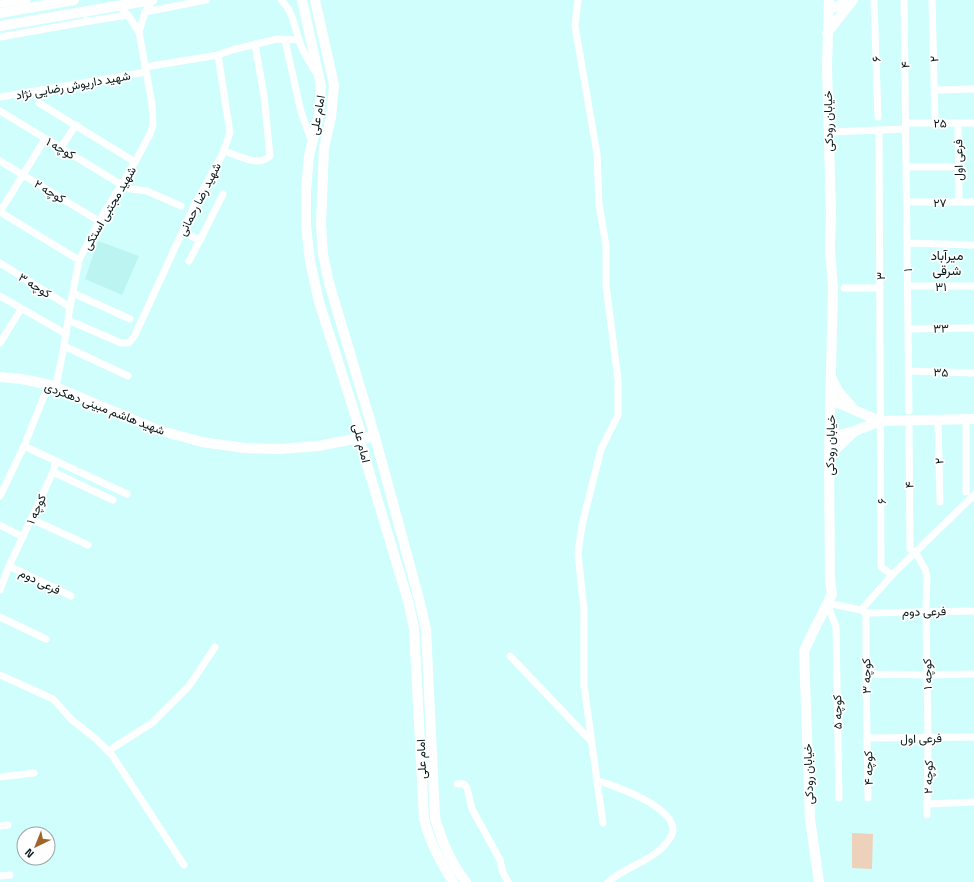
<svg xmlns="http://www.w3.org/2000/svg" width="974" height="882" font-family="'Titillium Web',Vazirmatn,sans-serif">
  <rect width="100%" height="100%" fill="#d0fefc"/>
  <!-- built -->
  <polygon fill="#bcf4f2" points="98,241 139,256 122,295 85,279"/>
  <!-- green -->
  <polygon fill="#edd1ba" points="852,833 873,834 872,869 852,868"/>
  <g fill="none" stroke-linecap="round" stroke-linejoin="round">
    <!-- minor -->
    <g stroke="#fff" stroke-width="7">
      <path d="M281,0C293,11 294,25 299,40C302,51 309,61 315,71"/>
      <polyline points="578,0 575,26 597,154 599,204 606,246 606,285 618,380 618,415 601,449 582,525 578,553 584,611 584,685 597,781"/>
      <polyline points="874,0 878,117"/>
      <polyline points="904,0 909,411"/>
      <polyline points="932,0 935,118"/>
      <polyline points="0,4 27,0"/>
      <polyline points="145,12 206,0"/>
      <polyline points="86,20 90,21 128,15"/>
      <polyline points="139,32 145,12 153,0"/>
      <polyline points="0,37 90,21"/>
      <polyline points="285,40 301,112 312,142"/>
      <polyline points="218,55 232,50 277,39 299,40"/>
      <polyline points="935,90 974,89"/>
      <polyline points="0,97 146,72"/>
      <polyline points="39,103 135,162"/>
      <polyline points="0,111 122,185 131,189 147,191 181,206"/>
      <polyline points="906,123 974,123"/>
      <polyline points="958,123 959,197"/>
      <polyline points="879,130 881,567 892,575"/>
      <polyline points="829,132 906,129"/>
      <polyline points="61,147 76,125"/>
      <path d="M224,151C237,155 259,168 270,156L264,96L255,44"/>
      <polyline points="0,161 99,221"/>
      <polyline points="907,167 958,167"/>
      <polyline points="907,202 974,202"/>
      <polyline points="0,212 79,260"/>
      <polyline points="0,212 45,139"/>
      <polyline points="182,232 200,240 189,261"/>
      <polyline points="200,240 223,194"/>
      <polyline points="907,243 974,245"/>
      <polyline points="0,263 70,307"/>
      <polyline points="908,286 974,286"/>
      <polyline points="844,288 880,288"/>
      <polyline points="73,293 130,319"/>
      <polyline points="0,296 66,334"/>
      <polyline points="68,320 121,343 129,343 135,335 195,204 222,155 230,133 218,55 145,67"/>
      <polyline points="908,329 974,328"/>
      <polyline points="0,343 21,309"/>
      <polyline points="64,346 128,376"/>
      <polyline points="908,371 974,373"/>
      <polyline points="56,386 64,346 70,307 79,260 99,221 135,162 150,134 153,125 152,104 139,32 128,15 119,6"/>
      <polyline points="938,420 940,502"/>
      <polyline points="909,421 910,549"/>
      <polyline points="56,461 127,494"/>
      <polyline points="53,472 113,500"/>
      <polyline points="966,492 966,420"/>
      <polyline points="0,496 24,446 49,384"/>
      <polyline points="31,519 88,545"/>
      <polyline points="0,525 23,537"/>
      <polyline points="915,552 925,569 927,577 926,611 928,738 927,815"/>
      <polyline points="9,566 71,596"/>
      <polyline points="0,590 9,566 53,472 56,461 24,446"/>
      <polyline points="861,610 892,575 974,495"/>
      <polyline points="866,613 866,674 868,798"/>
      <polyline points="0,617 46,639"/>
      <polyline points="510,656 591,741"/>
      <polyline points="866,674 927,675 974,674"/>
      <polyline points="0,675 53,699 72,720 96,739 112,755 184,865"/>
      <polyline points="867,738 974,737"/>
      <polyline points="108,751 152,723 189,686 215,647"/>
      <polyline points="0,777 34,773"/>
      <polyline points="457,784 464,784 467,788 472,809 500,860 503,873 508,882"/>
      <polyline points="839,798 836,627 827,603 861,610 866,613 974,611"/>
      <polyline points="927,804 974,802"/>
      <path d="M603,823L597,781C615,785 674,807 673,830C673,837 666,843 662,848C646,863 624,868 608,882"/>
      <polyline points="0,826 8,825"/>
      <polyline points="0,876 10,875"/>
    </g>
    <!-- secondary -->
    <g stroke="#fff" stroke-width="10">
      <path d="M302,0L321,86L319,115L309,156L306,190V226L310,261L319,302L360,430L359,438L408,601L414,628L424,819C431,845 439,859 453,882"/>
      <path d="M315,0L334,85L331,117L324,148L321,224L323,255L329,283L375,437L419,599L426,629L435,817C441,840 451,863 466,882"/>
      <polyline points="828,10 852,0"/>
      <polyline points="0,13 74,0"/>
      <polyline points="0,26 152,0"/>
      <polyline points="827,33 853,0"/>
      <polyline points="0,377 22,379 51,385 158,430 202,442 245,448 279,449 318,446 359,438 375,437"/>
      <polyline points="832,379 838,391 852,407"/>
      <polyline points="831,400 880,421"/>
      <polyline points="830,437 855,431 880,421 974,419"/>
      <polyline points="829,456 855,431"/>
      <polyline points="819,882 810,819 804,651 813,632 832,594 830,579 829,456 833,288 830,250 831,213 827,67 829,0"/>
    </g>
  </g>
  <g text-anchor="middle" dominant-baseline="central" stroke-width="3.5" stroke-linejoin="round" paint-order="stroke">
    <!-- street labels -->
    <g font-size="12" fill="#071818" stroke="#fff">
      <text transform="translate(876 59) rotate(-92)">۶</text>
      <text transform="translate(934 59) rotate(-92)">۲</text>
      <text transform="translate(905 65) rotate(-91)">۴</text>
      <text transform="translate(73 85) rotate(-10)">شهید داریوش رضایی نژاد</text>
      <text transform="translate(317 115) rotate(-80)">امام علی</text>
      <text transform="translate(828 121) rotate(-91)">خیابان رودکی</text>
      <text transform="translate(940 123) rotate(-1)">۲۵</text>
      <text transform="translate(61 148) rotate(30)">کوچه ۱</text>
      <text transform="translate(958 160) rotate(-91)">فرعی اول</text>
      <text transform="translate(50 191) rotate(31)">کوچه ۲</text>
      <text transform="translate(199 199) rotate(-63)">شهید رضا رحمانی</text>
      <text x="940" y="202">۲۷</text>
      <text transform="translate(109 208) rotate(-60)">شهید مجتبی استکی</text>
      <text transform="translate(907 270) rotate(-90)">۱</text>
      <text transform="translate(880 276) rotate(-90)">۳</text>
      <text transform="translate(35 285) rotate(32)">کوچه ۳</text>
      <text x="941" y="286">۳۱</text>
      <text transform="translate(941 328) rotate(-1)">۳۳</text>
      <text transform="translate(941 372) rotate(2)">۳۵</text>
      <text transform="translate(105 408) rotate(21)">شهید هاشم مبینی دهکردی</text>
      <text transform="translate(362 443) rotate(76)">امام علی</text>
      <text transform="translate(830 445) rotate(-89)">خیابان رودکی</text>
      <text transform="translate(939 461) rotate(-92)">۲</text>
      <text transform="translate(909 485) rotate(-91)">۴</text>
      <text transform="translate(881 501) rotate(-90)">۶</text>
      <text transform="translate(36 509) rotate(-66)">کوچه ۱</text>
      <text transform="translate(40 581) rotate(26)">فرعی دوم</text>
      <text transform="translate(924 611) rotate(-1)">فرعی دوم</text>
      <text transform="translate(927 674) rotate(-91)">کوچه ۱</text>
      <text transform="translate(866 676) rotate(-91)">کوچه ۳</text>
      <text transform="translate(837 712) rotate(-91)">کوچه ۵</text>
      <text transform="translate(921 738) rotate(-1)">فرعی اول</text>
      <text transform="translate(421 759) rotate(-92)">امام علی</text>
      <text transform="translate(868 768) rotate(-91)">کوچه ۴</text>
      <text transform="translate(808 774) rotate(-92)">خیابان رودکی</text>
      <text transform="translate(928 777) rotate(-89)">کوچه ۲</text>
    </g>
    <!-- neighbourhood labels -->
    <g font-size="13" fill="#071818" stroke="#fff">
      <text x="947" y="255">میرآباد<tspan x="947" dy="15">شرقی</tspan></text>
    </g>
  </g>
  <!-- north arrow -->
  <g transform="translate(36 846) rotate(223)"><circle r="19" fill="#ffffff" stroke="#9ca3a3"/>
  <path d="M0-3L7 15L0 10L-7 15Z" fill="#a16428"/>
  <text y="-6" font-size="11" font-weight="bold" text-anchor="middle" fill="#071818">N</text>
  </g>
</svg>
